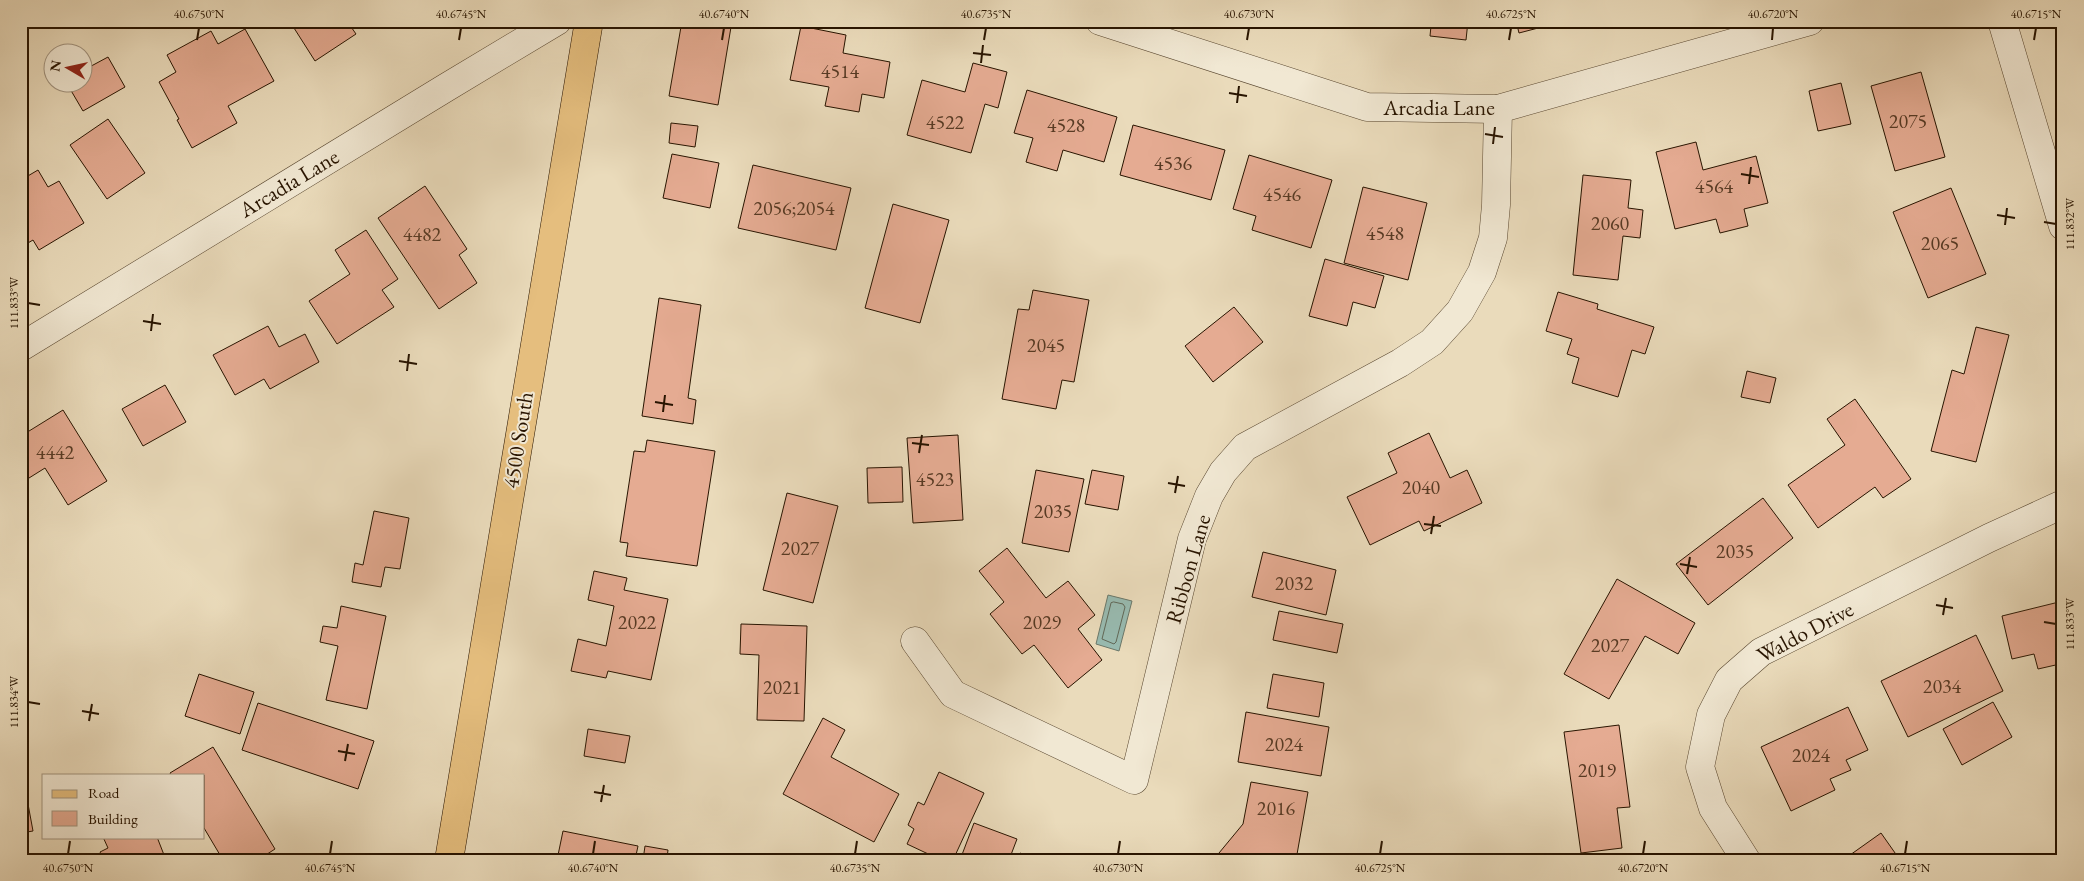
<svg xmlns="http://www.w3.org/2000/svg" width="2084" height="881" font-family="'EB Garamond',serif">
  <rect width="100%" height="100%" fill="#eadbbb"/>
  <filter id="stains"><feTurbulence type="fractalNoise" baseFrequency=".004" numOctaves="4"/><feColorMatrix values="0 0 0 0 .2 0 0 0 0 .09 0 0 0 0 .02 0 0 0 .5 -.17"/></filter>
  <radialGradient id="worn" r=".72"><stop offset=".6" stop-color="#630" stop-opacity="0"/><stop offset="1" stop-color="#630" stop-opacity=".3"/></radialGradient>
  <!-- water -->
  <polygon fill="#98bbb1" stroke="#6b786a" points="1108,595 1132,601 1119,651 1096,644"/>
  <g fill="none" stroke-linecap="round" stroke-linejoin="round">
    <!-- shore -->
    <polygon stroke="#606858" stroke-width="1" points="1114,602 1123,604 1125,607 1116,642 1114,644 1102,639 1111,603"/>
  </g>
  <!-- building -->
  <g fill="#e5ab92" stroke="#281400">
    <polygon points="304,21 347,21 356,34 315,61 294,28"/>
    <polygon points="682,21 732,21 718,105 669,96"/>
    <polygon points="1389,21 1468,21 1466,40 1430,36 1431,26"/>
    <polygon points="1516,21 1565,21 1519,33"/>
    <polygon points="801,26 846,35 843,53 890,62 884,98 862,94 859,112 825,106 829,87 790,80"/>
    <polygon points="245,29 274,81 228,106 237,123 192,148 177,120 179,119 159,82 176,72 167,55 211,31 218,44"/>
    <polygon points="108,57 125,87 83,111 66,82 82,82 82,71"/>
    <polygon points="973,63 1007,72 998,108 985,104 971,153 907,135 922,80 965,92"/>
    <polygon points="1921,72 1945,157 1895,171 1871,86"/>
    <polygon points="1841,83 1851,124 1818,131 1809,91"/>
    <polygon points="1027,90 1117,117 1104,162 1063,150 1057,171 1026,162 1033,138 1014,133"/>
    <polygon points="108,119 145,173 107,199 70,145"/>
    <polygon points="671,123 698,126 695,147 669,143"/>
    <polygon points="1133,125 1225,150 1211,200 1120,175"/>
    <polygon points="1696,142 1703,170 1756,156 1768,203 1744,209 1748,226 1720,233 1716,219 1675,229 1656,152"/>
    <polygon points="672,154 719,163 710,208 663,198"/>
    <polygon points="1249,155 1332,180 1311,248 1252,230 1256,216 1233,209"/>
    <polygon points="753,165 851,188 836,250 738,228"/>
    <polygon points="38,170 48,187 59,181 84,223 39,250 33,240 21,247 21,180"/>
    <polygon points="1583,175 1631,180 1628,208 1643,210 1640,238 1623,236 1618,280 1573,275"/>
    <polygon points="425,186 467,249 459,255 477,283 439,309 378,218"/>
    <polygon points="1363,187 1427,203 1408,280 1344,263"/>
    <polygon points="1951,188 1986,274 1928,298 1893,212"/>
    <polygon points="893,204 949,220 920,323 865,308"/>
    <polygon points="366,230 398,279 382,290 394,307 337,344 309,301 350,274 335,250"/>
    <polygon points="1325,259 1384,276 1375,308 1353,302 1347,326 1309,316"/>
    <polygon points="1033,290 1089,300 1074,382 1062,380 1056,409 1002,399 1018,309 1029,310"/>
    <polygon points="1558,292 1598,304 1597,309 1654,327 1645,354 1632,350 1618,397 1572,383 1579,358 1567,354 1572,339 1546,331"/>
    <polygon points="659,298 701,305 688,398 696,400 693,424 642,416"/>
    <polygon points="1234,307 1263,342 1213,382 1185,346"/>
    <polygon points="268,326 279,347 305,334 319,362 270,389 264,379 235,395 213,355"/>
    <polygon points="1976,327 2009,335 1976,462 1931,451 1952,370 1964,374"/>
    <polygon points="1747,371 1776,378 1770,403 1741,397"/>
    <polygon points="165,385 186,422 143,446 122,409"/>
    <polygon points="1855,399 1911,479 1883,498 1875,487 1818,528 1788,485 1845,445 1827,419"/>
    <polygon points="63,410 107,481 68,505 45,468 21,483 21,436"/>
    <polygon points="1429,433 1450,478 1467,470 1482,503 1424,531 1419,521 1370,545 1347,497 1397,473 1388,453"/>
    <polygon points="958,435 963,520 913,523 907,438"/>
    <polygon points="647,440 715,451 697,566 626,556 628,543 620,542 634,451 645,452"/>
    <polygon points="902,467 903,502 868,503 867,468"/>
    <polygon points="1036,470 1084,479 1069,552 1022,543"/>
    <polygon points="1092,470 1124,476 1118,510 1085,504"/>
    <polygon points="787,493 838,506 813,603 763,590"/>
    <polygon points="1763,498 1793,538 1708,605 1676,564"/>
    <polygon points="374,511 409,518 400,569 385,567 381,587 352,582 355,563 363,565"/>
    <polygon points="1007,548 1046,598 1068,581 1095,615 1078,629 1102,660 1068,688 1034,645 1022,654 990,614 1004,602 979,571"/>
    <polygon points="1263,552 1336,570 1326,615 1252,597"/>
    <polygon points="594,571 627,578 624,590 668,599 651,680 608,671 606,678 571,671 578,639 606,646 614,606 588,600"/>
    <polygon points="1617,579 1695,623 1678,654 1645,636 1609,699 1564,674"/>
    <polygon points="2063,601 2063,675 2060,664 2038,669 2034,654 2012,659 2002,616"/>
    <polygon points="341,606 386,616 367,709 326,700 338,646 320,642 323,626 337,628"/>
    <polygon points="1279,611 1343,624 1337,653 1273,640"/>
    <polygon points="741,624 807,626 804,721 757,720 759,655 740,654"/>
    <polygon points="1976,635 2003,691 1908,737 1881,681"/>
    <polygon points="199,674 254,692 240,734 185,716"/>
    <polygon points="1273,674 1324,683 1319,717 1267,708"/>
    <polygon points="1993,702 2012,737 1962,765 1943,729"/>
    <polygon points="258,703 374,741 358,789 242,750"/>
    <polygon points="1848,707 1868,750 1846,760 1851,770 1830,779 1835,790 1791,811 1761,747"/>
    <polygon points="1246,712 1329,727 1321,776 1238,762"/>
    <polygon points="823,718 845,730 831,757 899,794 874,842 783,794"/>
    <polygon points="1619,725 1630,807 1617,808 1622,848 1581,853 1564,732"/>
    <polygon points="588,729 630,736 625,763 584,756"/>
    <polygon points="213,747 275,849 258,860 223,860 204,828 204,775 171,775 170,773"/>
    <polygon points="939,772 984,793 953,860 941,860 907,844 914,829 908,825 918,802 924,805"/>
    <polygon points="1251,782 1308,792 1296,860 1227,860 1219,853 1243,824"/>
    <polygon points="28,804 33,831 21,833 21,805"/>
    <polygon points="974,823 1017,839 1009,860 960,860"/>
    <polygon points="563,831 638,846 635,860 557,860"/>
    <polygon points="1881,833 1900,860 1843,860"/>
    <polygon points="103,837 157,837 166,860 104,860 100,852 108,848"/>
    <polygon points="645,846 668,850 667,858 679,860 643,860"/>
    <polygon points="1020,853 1036,860 1017,860"/>
  </g>
  <g fill="none" stroke-linecap="round" stroke-linejoin="round">
    <!-- minor casing -->
    <g stroke="#58462f" stroke-width="29">
      <g id="minor">
        <polyline points="1100,21 1367,107 1498,109 1810,21"/>
        <polyline points="2002,21 2063,226"/>
        <polyline points="21,347 447,87 557,21"/>
        <polyline points="915,641 953,694 1134,780 1192,539 1209,496 1223,472 1245,447 1400,363 1432,342 1460,311 1482,272 1493,238 1496,205 1498,109"/>
        <polyline points="1746,860 1713,808 1700,767 1711,715 1729,680 1761,652 1989,538 2063,504"/>
      </g>
    </g>
    <!-- major casing -->
    <g stroke="#281400" stroke-width="29">
      <polyline id="major" points="449,860 589,21"/>
    </g>
    <!-- minor -->
    <use href="#minor" stroke="#f1e8d3" stroke-width="28"/>
    <!-- major -->
    <use href="#major" stroke="#e5be7e" stroke-width="28"/>
  </g>
  <!-- ticks -->
  <path fill="none" stroke="#281400" stroke-width="2" d="M197,40L199,28M459,40L461,28M722,40L724,28M984,40L986,28M1247,40L1249,28M1509,40L1511,28M1772,40L1773,28M2034,40L2036,28M973,53L991,55M981,63L983,45M1229,93L1247,96M1237,103L1239,86M1485,134L1503,137M1493,144L1495,127M1741,174L1759,177M1749,184L1751,167M1997,215L2015,218M2044,222L2056,224M2005,225L2007,208M28,303L40,305M143,321L161,324M151,331L153,314M399,361L417,364M407,371L409,354M655,402L673,405M663,412L665,395M912,443L929,445M919,453L922,435M1168,483L1185,486M1175,493L1178,476M1424,524L1441,526M1431,534L1434,516M1680,564L1697,567M1687,574L1690,557M1936,605L1953,608M1943,615L1946,598M2044,622L2056,624M28,702L40,704M82,711L99,714M89,721L92,704M338,751L355,754M345,761L348,744M594,792L611,795M601,802L604,785M68,854L70,841M330,854L332,841M593,854L595,841M855,854L857,841M1118,854L1120,841M1380,854L1382,841M1643,854L1645,841M1905,854L1907,841"/>
  <g text-anchor="middle" dominant-baseline="central" stroke-width="4" stroke-linejoin="round" paint-order="stroke">
    <!-- number labels -->
    <g font-size="20" fill="#573a24">
      <text x="840" y="71">4514</text>
      <text x="1908" y="121">2075</text>
      <text x="945" y="122">4522</text>
      <text x="1066" y="125">4528</text>
      <text x="1173" y="163">4536</text>
      <text x="1714" y="186">4564</text>
      <text x="1282" y="194">4546</text>
      <text x="794" y="208">2056;2054</text>
      <text x="1610" y="223">2060</text>
      <text x="1385" y="233">4548</text>
      <text x="422" y="234">4482</text>
      <text x="1940" y="243">2065</text>
      <text x="1046" y="345">2045</text>
      <text x="55" y="452">4442</text>
      <text x="935" y="479">4523</text>
      <text x="1421" y="487">2040</text>
      <text x="1053" y="511">2035</text>
      <text x="800" y="548">2027</text>
      <text x="1735" y="551">2035</text>
      <text x="1294" y="583">2032</text>
      <text x="637" y="622">2022</text>
      <text x="1042" y="622">2029</text>
      <text x="1610" y="645">2027</text>
      <text x="1942" y="686">2034</text>
      <text x="782" y="687">2021</text>
      <text x="1284" y="744">2024</text>
      <text x="1811" y="755">2024</text>
      <text x="1597" y="770">2019</text>
      <text x="1276" y="808">2016</text>
    </g>
    <!-- street labels -->
    <g font-size="22" fill="#281400" stroke="#f1e8d3">
      <text x="1439" y="107">Arcadia Lane</text>
      <text transform="translate(289 183) rotate(-31)">Arcadia Lane</text>
      <text transform="translate(518 440) rotate(-81)">4500 South</text>
      <text transform="translate(1188 569) rotate(-74)">Ribbon Lane</text>
      <text transform="translate(1805 632) rotate(-28)">Waldo Drive</text>
    </g>
  </g>
  <!-- margin -->
  <rect width="2084" height="881" fill="none" stroke="#eadbbb" stroke-width="55"/>
  <!-- legend -->
  <rect x="42" y="774" width="162" height="65" fill="#f1e8d3" stroke="#a1937f"/>
  <rect x="52" y="790" width="25" height="8" fill="#e5be7e" stroke="#a1937f"/>
  <text x="88" y="798" font-size="15" fill="#281400">Road</text>
  <rect x="52" y="811" width="25" height="15" fill="#e5ab92" stroke="#a1937f"/>
  <text x="88" y="824" font-size="15" fill="#281400">Building</text>
  <!-- north arrow -->
  <g transform="translate(68 68) rotate(279)"><circle r="24" fill="#f1e8d3" stroke="#a1937f"/>
  <path d="M0-4L9 19L0 12L-9 19Z" fill="#8f2418"/>
  <text y="-8" font-size="14" font-weight="bold" text-anchor="middle" fill="#281400">N</text>
  </g>
  <rect x="28" y="28" width="2028" height="826" fill="none" stroke="#281400" stroke-width="2"/>
  <g font-size="12" text-anchor="middle" fill="#281400">
    <text x="199" y="18">40.6750°N</text>
    <text x="461" y="18">40.6745°N</text>
    <text x="724" y="18">40.6740°N</text>
    <text x="986" y="18">40.6735°N</text>
    <text x="1249" y="18">40.6730°N</text>
    <text x="1511" y="18">40.6725°N</text>
    <text x="1773" y="18">40.6720°N</text>
    <text x="2036" y="18">40.6715°N</text>
    <text transform="translate(2070 224) rotate(-90)" y="4">111.832°W</text>
    <text transform="translate(14 303) rotate(-90)" y="4">111.833°W</text>
    <text transform="translate(2070 624) rotate(-90)" y="4">111.833°W</text>
    <text transform="translate(14 702) rotate(-90)" y="4">111.834°W</text>
    <text x="68" y="872">40.6750°N</text>
    <text x="330" y="872">40.6745°N</text>
    <text x="593" y="872">40.6740°N</text>
    <text x="855" y="872">40.6735°N</text>
    <text x="1118" y="872">40.6730°N</text>
    <text x="1380" y="872">40.6725°N</text>
    <text x="1643" y="872">40.6720°N</text>
    <text x="1905" y="872">40.6715°N</text>
  </g>
  <rect width="100%" height="100%" filter="url(#stains)"/>
  <rect width="100%" height="100%" fill="url(#worn)"/>
</svg>
